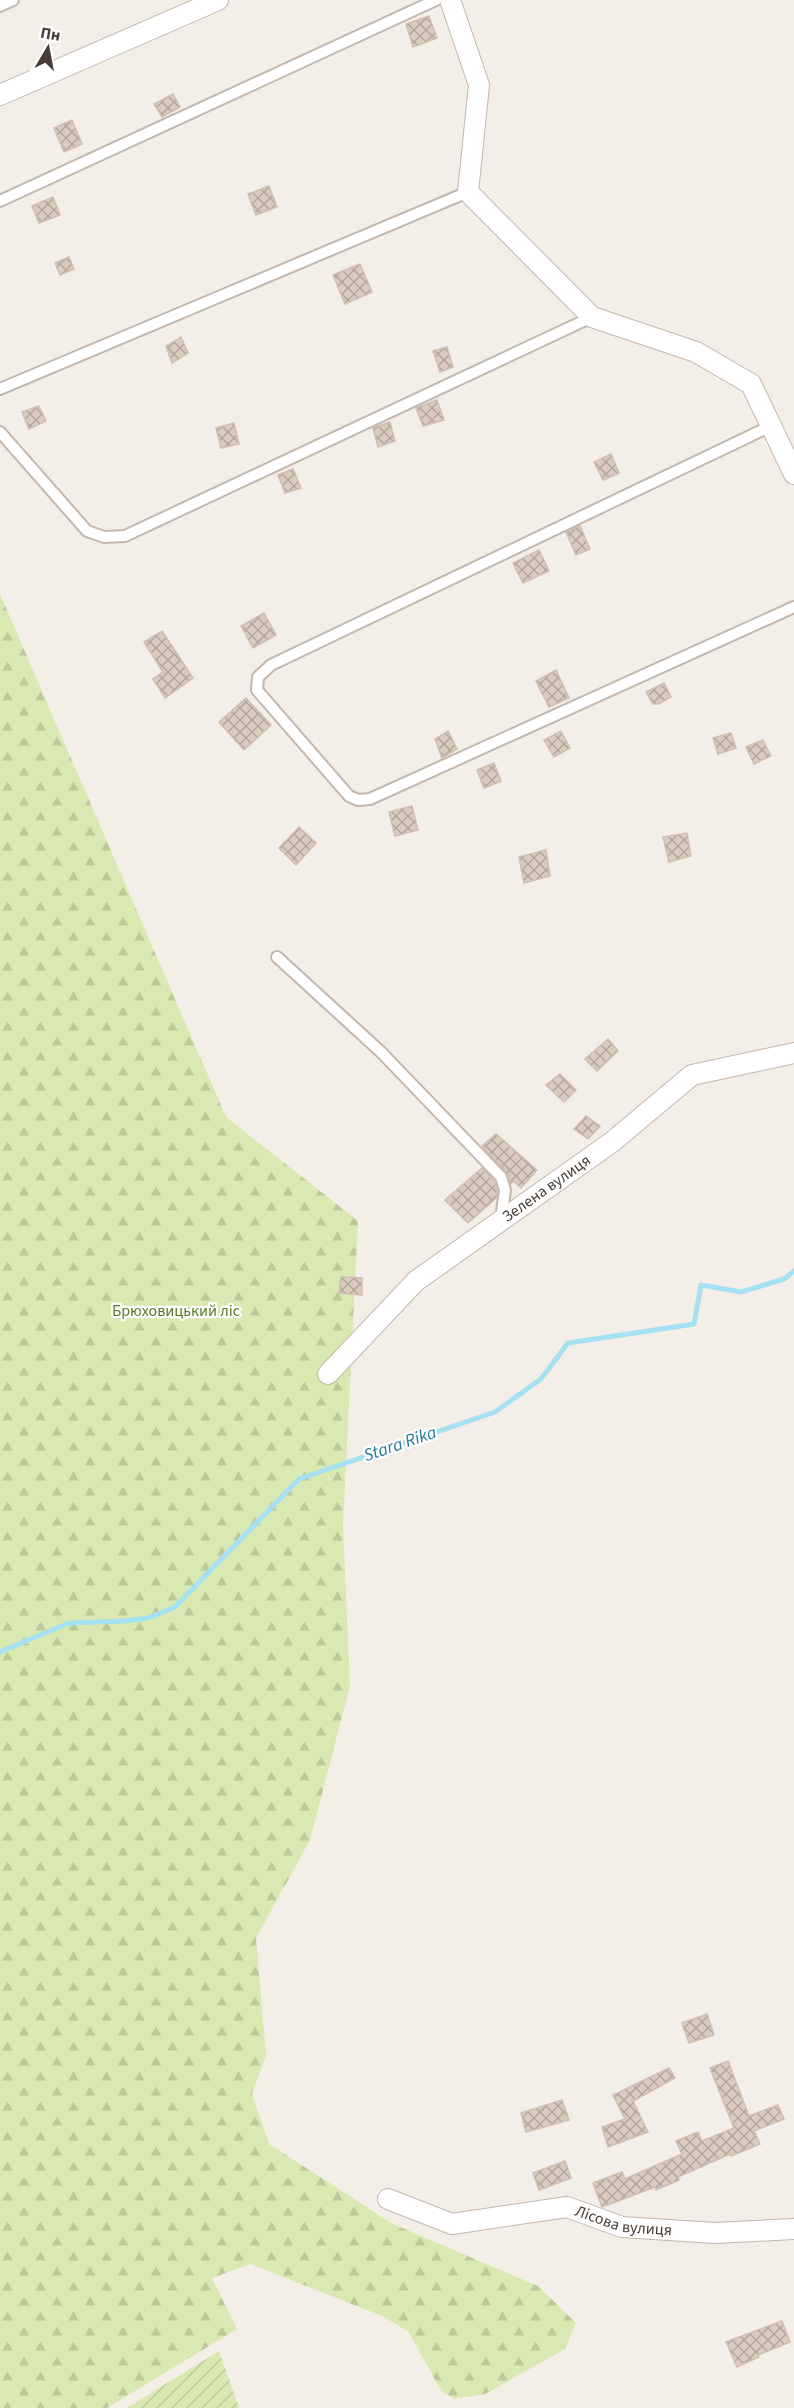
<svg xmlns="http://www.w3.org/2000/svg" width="794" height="2408" font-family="'Source Sans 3',sans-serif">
  <defs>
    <pattern id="forest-firs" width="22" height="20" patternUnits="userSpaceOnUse" patternTransform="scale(1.5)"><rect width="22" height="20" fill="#dae9b1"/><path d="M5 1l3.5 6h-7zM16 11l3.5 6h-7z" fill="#bdc999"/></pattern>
    <pattern id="garden-furrows" width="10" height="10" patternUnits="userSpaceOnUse" patternTransform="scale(1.5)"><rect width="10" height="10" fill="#dae9b1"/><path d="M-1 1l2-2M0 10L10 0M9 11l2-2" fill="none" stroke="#bdc999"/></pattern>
    <pattern id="building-cross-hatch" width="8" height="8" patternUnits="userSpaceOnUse" patternTransform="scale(1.5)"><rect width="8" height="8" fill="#d9cbc0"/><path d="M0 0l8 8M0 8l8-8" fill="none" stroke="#b2a69d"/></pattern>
  </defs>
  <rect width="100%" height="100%" fill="#f4eee8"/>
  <!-- forest -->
  <polygon fill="url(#forest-firs)" points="0,594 226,1117 358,1221 343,1526 350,1686 310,1840 256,1938 266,2055 252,2094 269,2144 393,2224 538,2286 576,2323 565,2349 485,2394 454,2399 441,2391 409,2332 382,2316 251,2264 212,2278 237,2329 107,2408 0,2408"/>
  <!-- garden -->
  <polygon fill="url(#garden-furrows)" points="219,2351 239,2408 127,2408"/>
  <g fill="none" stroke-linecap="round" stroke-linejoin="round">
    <!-- stream -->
    <polyline stroke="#a4e1f2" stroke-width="5" points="0,1652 69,1623 124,1621 148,1618 175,1607 299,1479 495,1412 541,1379 568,1343 694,1324 701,1285 741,1292 784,1279 794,1271"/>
  </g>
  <!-- building -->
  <g fill="url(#building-cross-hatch)" stroke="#d1beb0" stroke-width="1.5">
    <polygon points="429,16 437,38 413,47 406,24"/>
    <polygon points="173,94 180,107 162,117 154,104"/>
    <polygon points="72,120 82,144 64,152 54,128"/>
    <polygon points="269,186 277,207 256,215 248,194"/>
    <polygon points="53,197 60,215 39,223 32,206"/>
    <polygon points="69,257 74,269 60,275 55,263"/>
    <polygon points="360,264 372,292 345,304 333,275"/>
    <polygon points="181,337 188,353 172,363 166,346"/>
    <polygon points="447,347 453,367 440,372 433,351"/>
    <polygon points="437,400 444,420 423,426 416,408"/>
    <polygon points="39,406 46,421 29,429 22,412"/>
    <polygon points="390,422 395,441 378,447 373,428"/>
    <polygon points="234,423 239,444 221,448 216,428"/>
    <polygon points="611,454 619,473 603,480 594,462"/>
    <polygon points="293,469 301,488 285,493 278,475"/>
    <polygon points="580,526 590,549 576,555 566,532"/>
    <polygon points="539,550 549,571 523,583 513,563"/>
    <polygon points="264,613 276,635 253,648 241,626"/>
    <polygon points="162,631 193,678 165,698 153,679 163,672 144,642"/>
    <polygon points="556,670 569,698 549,707 536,681"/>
    <polygon points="664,683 671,697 658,704 653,704 646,692"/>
    <polygon points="246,698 271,725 244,750 219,722"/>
    <polygon points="448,731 457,749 442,758 435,739"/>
    <polygon points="561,731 570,748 554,757 544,740"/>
    <polygon points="731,733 736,748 718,754 713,738"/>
    <polygon points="763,740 771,756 754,764 746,747"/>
    <polygon points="494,763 501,781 484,788 477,770"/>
    <polygon points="412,806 418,830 395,836 389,812"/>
    <polygon points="299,827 316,843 296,865 279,848"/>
    <polygon points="687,833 691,856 669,862 663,837"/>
    <polygon points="546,850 550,876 524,883 519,857"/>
    <polygon points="608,1039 618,1051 597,1071 585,1059"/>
    <polygon points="560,1074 576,1090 564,1102 546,1085"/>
    <polygon points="586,1116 600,1126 588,1139 574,1129"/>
    <polygon points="496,1134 537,1170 521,1188 514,1181 511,1184 506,1172 482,1146"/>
    <polygon points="482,1168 494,1181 497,1191 496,1198 468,1223 445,1200"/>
    <polygon points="341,1277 362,1278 362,1295 339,1293"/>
    <polygon points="707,2014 714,2035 689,2043 682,2023"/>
    <polygon points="728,2061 749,2116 778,2105 784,2119 754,2131 760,2144 731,2156 730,2154 678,2177 679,2180 656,2190 655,2187 602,2207 593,2183 622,2172 625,2179 682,2154 676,2141 698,2132 702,2141 734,2128 710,2068"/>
    <polygon points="669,2068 675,2078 633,2101 648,2132 608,2147 602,2127 625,2119 613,2095"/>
    <polygon points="562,2100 569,2120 526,2132 521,2113"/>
    <polygon points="565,2161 571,2178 539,2190 533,2173"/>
    <polygon points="782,2321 790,2342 758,2355 759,2357 737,2367 726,2342"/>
  </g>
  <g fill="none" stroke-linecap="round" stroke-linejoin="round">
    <!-- lane casing -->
    <g stroke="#c3b7ae" stroke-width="14">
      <g id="lane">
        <polyline points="0,6 13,0"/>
        <polyline points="0,201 436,0"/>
        <polyline points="0,389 468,192"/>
        <polyline points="771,426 271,665 258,677 257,690 349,796 358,800 370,799 794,607"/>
        <polyline points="0,432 87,531 104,537 125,536 592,317"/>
        <polyline points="277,957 381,1052 501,1177 505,1190 501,1219"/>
      </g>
    </g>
    <!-- street casing -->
    <g stroke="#c3b7ae" stroke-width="22">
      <g id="street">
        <polyline points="450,0 479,85 468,192 592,317 696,352 751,384 794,474"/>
        <polyline points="0,95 218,0"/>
        <path id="s1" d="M328,1374L416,1281L612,1142L692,1075L794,1053"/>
        <path id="s2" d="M388,2199L452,2224L567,2207L622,2227L715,2233L794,2229"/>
      </g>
    </g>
    <!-- lane -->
    <use href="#lane" stroke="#fff" stroke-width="10"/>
    <!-- street -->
    <use href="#street" stroke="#fff" stroke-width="20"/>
  </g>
  <g text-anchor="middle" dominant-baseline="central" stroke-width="4.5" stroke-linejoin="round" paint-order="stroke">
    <!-- street labels -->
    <g font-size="16" fill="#483e37" stroke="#fff">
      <text stroke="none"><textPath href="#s1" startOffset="288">Зелена вулиця</textPath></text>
      <text stroke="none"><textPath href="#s2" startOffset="244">Лісова вулиця</textPath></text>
    </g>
    <!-- park labels -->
    <g font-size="16" fill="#577b28" stroke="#fff">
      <text x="176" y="1311">Брюховицький ліс</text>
    </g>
    <!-- water labels -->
    <g font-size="18" font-style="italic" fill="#277b95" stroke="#fff">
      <text transform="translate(400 1444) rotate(-19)">Stara Rika</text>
    </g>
  </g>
  <!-- north arrow -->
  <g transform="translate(48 48) rotate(10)" stroke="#ffffff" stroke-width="4.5" paint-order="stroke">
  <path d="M0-4.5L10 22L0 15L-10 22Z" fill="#483e37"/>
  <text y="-9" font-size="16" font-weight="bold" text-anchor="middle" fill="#483e37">Пн</text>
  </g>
</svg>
